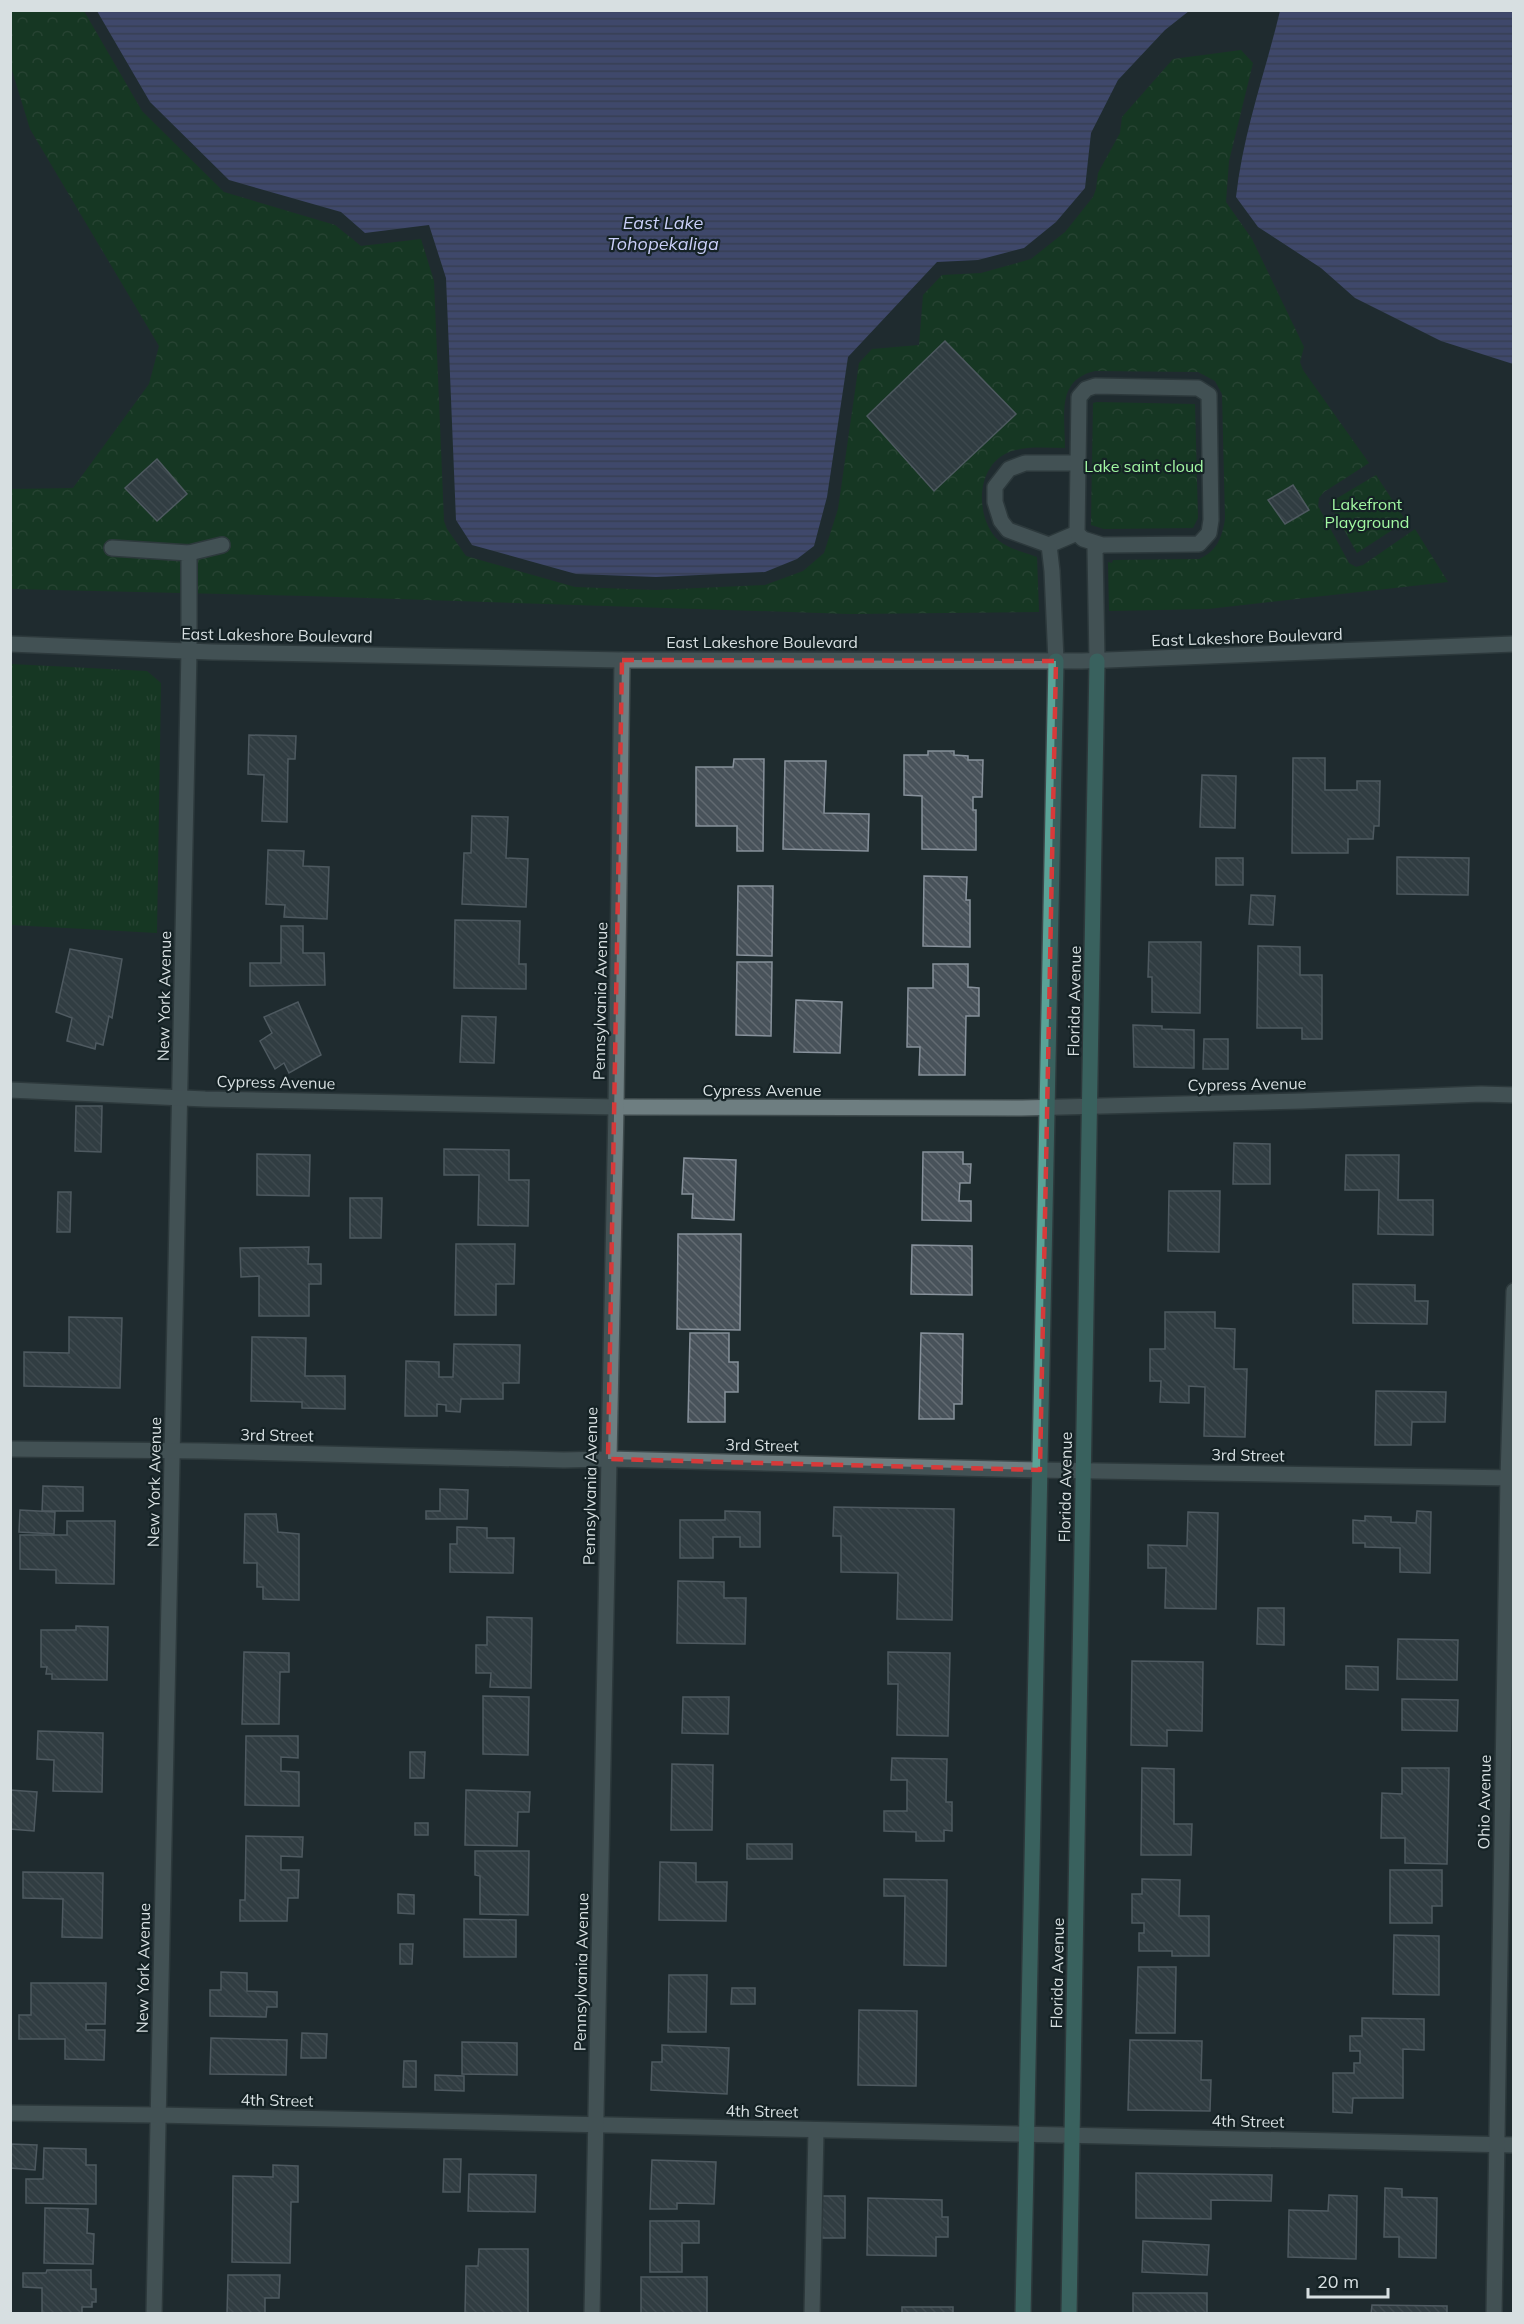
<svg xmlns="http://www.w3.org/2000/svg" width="1524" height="2324" font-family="Mulish,sans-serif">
  <defs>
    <pattern id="grass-tufts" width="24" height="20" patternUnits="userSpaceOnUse" patternTransform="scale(1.5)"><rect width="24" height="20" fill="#0d4514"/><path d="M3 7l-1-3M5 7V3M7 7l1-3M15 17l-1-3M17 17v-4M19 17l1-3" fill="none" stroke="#305f36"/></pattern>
    <pattern id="forest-crowns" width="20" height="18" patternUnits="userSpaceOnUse" patternTransform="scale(1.5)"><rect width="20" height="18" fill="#0d4514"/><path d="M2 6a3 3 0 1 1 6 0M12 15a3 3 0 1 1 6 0" fill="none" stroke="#305f36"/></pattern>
    <pattern id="water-rules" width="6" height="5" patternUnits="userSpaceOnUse" patternTransform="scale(1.5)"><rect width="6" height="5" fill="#666ab3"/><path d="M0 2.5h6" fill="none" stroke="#555881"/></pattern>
    <pattern id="building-back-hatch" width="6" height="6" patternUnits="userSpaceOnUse" patternTransform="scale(1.5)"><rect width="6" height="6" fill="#48525a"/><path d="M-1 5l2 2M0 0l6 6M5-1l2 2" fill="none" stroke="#626a71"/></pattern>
  </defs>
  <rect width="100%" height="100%" fill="#1f2c2f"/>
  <!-- grass -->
  <polygon fill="url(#grass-tufts)" points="11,664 147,671 161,683 157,933 11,925"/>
  <!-- forest -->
  <g fill="url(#forest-crowns)">
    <path d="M11,10L84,11L142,111L224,192L335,225L361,246L421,239L434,281L444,521L447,529L466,556L575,587L656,590L765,585L803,571L824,553L838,509L859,363L872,349L919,345L923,295L942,275L981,273L1031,259L1065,232L1093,197L1096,189L1098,173L1120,133L1122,117L1173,59L1241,50L1253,63L1229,161L1226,202L1252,239L1304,347L1300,362L1303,370L1369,463L1324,492L1319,498L1318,506L1349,563L1356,567L1363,565L1415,529L1448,582L1208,609L1109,611L1108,562L1112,563L1113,560L1199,559C1217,551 1222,538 1225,519L1222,394L1215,381L1198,372L1095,371C1056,380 1065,415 1065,448C1045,448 1023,445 1005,454C975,470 976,519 998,540C1008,549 1025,552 1037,557L1039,612L849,614L307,596L11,589V489L73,488L149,384L159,346L30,129L11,67Z"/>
    <polygon points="1097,402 1195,404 1198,518 1193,528 1104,529 1091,525 1093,403"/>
    <polygon points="1376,475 1406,521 1357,553 1329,503"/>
  </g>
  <!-- water -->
  <g fill="url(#water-rules)">
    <polygon points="97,11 1189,11 1165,30 1118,80 1091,133 1085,188 1056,222 1024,248 978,260 937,262 848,357 827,497 814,546 797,559 765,572 656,577 576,574 472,545 456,520 446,278 429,225 365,233 341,212 229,180 150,102"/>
    <path d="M1280,11H1513V364L1441,341L1355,298L1321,268L1258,227L1236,197C1243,133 1265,73 1280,11Z"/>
  </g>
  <!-- building -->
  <g fill="url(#building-back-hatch)" stroke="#87919b" stroke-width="1.5">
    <polygon points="945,341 1016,414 934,491 867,416"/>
    <polygon points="157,459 187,494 157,521 125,488"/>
    <polygon points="1293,485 1309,510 1285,524 1268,500"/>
    <polygon points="249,735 296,736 295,759 288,759 287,822 262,821 264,775 248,774"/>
    <polygon points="928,751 954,751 954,755 968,756 968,760 983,760 982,797 973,797 973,810 976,810 976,850 922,849 922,796 904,795 904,755 928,755"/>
    <polygon points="1293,758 1325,758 1325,790 1357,790 1357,781 1380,781 1379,826 1374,826 1373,839 1348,839 1348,853 1292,853"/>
    <polygon points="734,759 764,759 763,851 737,851 737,826 696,826 696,767 733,767"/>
    <polygon points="785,761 826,761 824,813 869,814 868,851 783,849"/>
    <polygon points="1202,775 1236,776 1235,828 1200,827"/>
    <polygon points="472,816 508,817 506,858 528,859 526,907 462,904 464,853 471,853"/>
    <polygon points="268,850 304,851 303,866 329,867 327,919 284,917 285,905 266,904"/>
    <polygon points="1397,857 1469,858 1468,895 1397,894"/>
    <rect x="1216" y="858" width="27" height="27"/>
    <polygon points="924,876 967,877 966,900 970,900 970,947 923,946"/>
    <polygon points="738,886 773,886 772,956 737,955"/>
    <polygon points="1251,895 1275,896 1273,925 1249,924"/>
    <polygon points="455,920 520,921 519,964 526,964 526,989 454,988"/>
    <polygon points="281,926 303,926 303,953 324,953 325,985 250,986 250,963 281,963"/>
    <polygon points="1149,942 1201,942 1200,1013 1152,1012 1152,977 1148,977"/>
    <polygon points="1258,946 1300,947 1300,975 1322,975 1322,1039 1302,1039 1302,1028 1257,1028"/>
    <polygon points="70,949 122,959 112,1018 109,1016 103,1045 96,1043 95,1049 67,1041 72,1018 56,1012"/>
    <polygon points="737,962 772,962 771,1036 736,1035"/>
    <polygon points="933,964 968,964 968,987 979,988 979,1016 966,1016 965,1075 919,1075 920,1047 907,1047 908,988 933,988"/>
    <polygon points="796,1000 842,1002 840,1053 794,1052"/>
    <polygon points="298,1002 321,1055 289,1073 284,1063 275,1069 260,1041 272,1033 264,1017"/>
    <polygon points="462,1016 496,1017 494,1063 460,1062"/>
    <polygon points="1133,1025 1162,1026 1162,1029 1194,1030 1194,1068 1134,1067"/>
    <polygon points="1204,1039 1228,1039 1228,1069 1203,1069"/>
    <polygon points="76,1106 102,1106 101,1152 75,1151"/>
    <polygon points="1234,1143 1270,1144 1270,1184 1233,1184"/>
    <polygon points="444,1149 509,1150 509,1180 529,1180 528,1226 478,1225 479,1175 444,1175"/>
    <polygon points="923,1152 963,1152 963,1164 971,1164 970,1183 960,1183 959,1201 971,1201 971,1221 922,1220"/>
    <polygon points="257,1154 310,1155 309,1196 257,1195"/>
    <polygon points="1346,1155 1399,1155 1398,1200 1433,1200 1433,1235 1378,1234 1379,1190 1345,1190"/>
    <polygon points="684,1158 736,1160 734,1220 692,1218 693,1194 682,1194"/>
    <polygon points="1169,1191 1220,1191 1219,1252 1168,1251"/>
    <polygon points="58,1192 71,1192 70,1232 57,1232"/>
    <polygon points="350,1198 382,1198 381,1238 350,1238"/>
    <polygon points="678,1234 741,1234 740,1330 677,1329"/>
    <polygon points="456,1244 515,1244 514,1284 496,1284 496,1315 455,1315"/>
    <polygon points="912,1245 972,1246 972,1295 911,1294"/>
    <polygon points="309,1247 308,1264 321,1264 321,1284 309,1284 309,1316 259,1316 259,1276 241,1277 240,1248"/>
    <polygon points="1353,1284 1415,1285 1415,1301 1428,1301 1427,1324 1353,1323"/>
    <polygon points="1165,1312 1215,1312 1215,1328 1235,1329 1234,1369 1247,1369 1245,1437 1204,1436 1205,1387 1189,1386 1189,1403 1160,1402 1161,1381 1150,1381 1150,1349 1165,1349"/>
    <polygon points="69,1317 122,1318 120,1388 24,1386 24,1352 69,1353"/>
    <polygon points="690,1333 729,1333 729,1362 738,1362 738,1392 725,1392 725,1422 688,1422"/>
    <polygon points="921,1333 963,1334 962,1404 954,1404 954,1419 919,1419"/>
    <polygon points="252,1337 306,1338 305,1376 345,1376 345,1409 302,1408 302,1402 251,1401"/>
    <polygon points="454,1344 520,1345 519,1383 503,1383 503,1399 461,1399 460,1412 446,1411 446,1405 437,1404 437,1416 405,1416 406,1361 439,1362 439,1377 453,1377"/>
    <polygon points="1376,1391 1446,1392 1445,1422 1412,1422 1411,1445 1375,1445"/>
    <polygon points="43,1486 83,1487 83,1511 42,1511"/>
    <polygon points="440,1489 468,1490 467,1519 426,1519 426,1511 440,1511"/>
    <polygon points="834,1507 954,1509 952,1620 897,1619 898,1573 841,1572 841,1536 833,1536"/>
    <polygon points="20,1510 55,1512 54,1534 19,1532"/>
    <polygon points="725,1511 760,1512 760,1547 740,1547 740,1537 713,1537 713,1558 680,1558 680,1520 725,1520"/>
    <polygon points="1417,1511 1431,1512 1430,1573 1400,1572 1400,1548 1365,1547 1365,1543 1353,1543 1353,1520 1365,1521 1365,1516 1391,1517 1391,1522 1416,1523"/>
    <polygon points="1188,1512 1218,1513 1216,1609 1165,1608 1166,1568 1148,1568 1148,1545 1187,1546"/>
    <polygon points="245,1514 276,1514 278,1532 299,1534 299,1600 263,1599 263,1587 257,1587 257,1563 244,1563"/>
    <polygon points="67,1521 115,1521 114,1584 56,1583 56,1570 20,1569 20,1535 67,1535"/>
    <polygon points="457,1527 487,1528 487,1538 514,1538 513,1573 450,1572 450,1544 457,1544"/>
    <polygon points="678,1581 724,1582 724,1598 746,1598 745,1644 677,1643"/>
    <polygon points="1258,1608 1284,1608 1284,1645 1257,1644"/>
    <polygon points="487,1617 532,1618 531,1688 490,1687 491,1673 476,1673 476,1645 487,1645"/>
    <polygon points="76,1626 108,1627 107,1680 52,1679 52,1674 46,1674 47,1667 41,1667 41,1630 76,1630"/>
    <polygon points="1398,1639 1458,1640 1457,1680 1397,1679"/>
    <polygon points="244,1652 289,1653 289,1672 280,1672 279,1724 242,1724"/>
    <polygon points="888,1652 950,1653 948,1736 897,1735 898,1684 888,1684"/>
    <polygon points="1132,1661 1203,1662 1202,1731 1167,1730 1167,1746 1131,1745"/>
    <polygon points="1346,1666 1378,1667 1378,1690 1346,1689"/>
    <polygon points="483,1696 529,1697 528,1755 483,1754"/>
    <polygon points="683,1697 729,1697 728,1734 682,1733"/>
    <polygon points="1402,1699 1458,1700 1457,1731 1402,1730"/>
    <polygon points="38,1731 103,1733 102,1792 53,1791 54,1760 37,1759"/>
    <polygon points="246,1736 298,1736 298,1758 281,1757 281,1771 299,1772 299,1806 245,1805"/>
    <polygon points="410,1752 425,1752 424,1778 410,1778"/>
    <polygon points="892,1758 947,1759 946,1802 952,1802 952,1831 944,1830 944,1841 916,1841 916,1832 884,1831 884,1811 907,1811 907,1780 891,1780"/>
    <polygon points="672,1764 713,1765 712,1830 671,1830"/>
    <polygon points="1142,1768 1174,1769 1174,1824 1192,1824 1191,1855 1141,1855"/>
    <polygon points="1402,1768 1449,1768 1447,1864 1405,1863 1405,1838 1381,1838 1382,1793 1402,1794"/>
    <polygon points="10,1790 37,1792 34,1831 10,1829"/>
    <polygon points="466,1790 530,1792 529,1812 518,1812 517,1846 465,1845"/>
    <rect x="415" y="1823" width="13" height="12"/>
    <polygon points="246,1836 303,1837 302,1857 281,1856 281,1870 299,1870 298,1898 288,1898 287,1921 240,1921 240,1900 245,1900"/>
    <rect x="747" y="1844" width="45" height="15"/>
    <polygon points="475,1851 529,1851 528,1915 480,1914 480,1876 475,1875"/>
    <polygon points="660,1862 696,1863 696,1882 727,1882 726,1921 659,1920"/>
    <polygon points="1390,1870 1442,1870 1442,1906 1432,1906 1432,1923 1390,1923"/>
    <polygon points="23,1872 103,1873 102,1938 62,1937 63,1899 23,1898"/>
    <polygon points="884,1879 947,1880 946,1966 904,1965 905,1896 884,1896"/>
    <polygon points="1142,1879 1180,1880 1179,1916 1209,1916 1209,1956 1172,1956 1172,1951 1139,1951 1139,1933 1144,1933 1144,1923 1132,1923 1132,1894 1142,1894"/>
    <polygon points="398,1894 414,1895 414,1914 398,1913"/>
    <polygon points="464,1919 516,1920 516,1957 464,1957"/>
    <polygon points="1394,1935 1439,1936 1439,1995 1393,1994"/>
    <polygon points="400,1944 413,1944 412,1964 400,1964"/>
    <polygon points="1138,1967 1176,1967 1175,2033 1136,2033"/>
    <polygon points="221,1972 247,1973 247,1991 277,1992 277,2007 267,2007 266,2017 210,2016 210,1990 221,1990"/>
    <polygon points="669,1975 707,1975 706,2032 668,2032"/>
    <polygon points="31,1983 106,1983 105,2024 86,2024 86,2030 105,2030 104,2060 65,2059 65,2039 19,2039 19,2015 31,2015"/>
    <polygon points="732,1988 755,1988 755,2004 731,2004"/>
    <polygon points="859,2010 917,2011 916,2086 858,2085"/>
    <polygon points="1362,2018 1424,2019 1424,2050 1403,2049 1403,2098 1353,2098 1352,2113 1333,2112 1333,2073 1354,2073 1354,2063 1360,2063 1360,2051 1350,2051 1350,2036 1362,2036"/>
    <polygon points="302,2033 327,2034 326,2058 301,2058"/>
    <polygon points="211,2038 287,2040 286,2075 210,2074"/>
    <polygon points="1130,2040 1202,2041 1201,2080 1211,2080 1210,2111 1128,2110"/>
    <polygon points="462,2042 517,2043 517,2075 462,2074"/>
    <polygon points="662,2045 729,2048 727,2094 651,2090 652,2062 662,2062"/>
    <polygon points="404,2061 416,2061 416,2087 403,2087"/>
    <polygon points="435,2075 464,2076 464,2091 435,2090"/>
    <polygon points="10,2144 37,2145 35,2170 10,2168"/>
    <polygon points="44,2148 86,2149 86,2165 96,2165 96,2204 26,2203 26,2179 43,2179"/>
    <polygon points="444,2159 461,2159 460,2192 443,2192"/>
    <polygon points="652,2160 716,2162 714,2204 677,2203 677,2209 650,2209"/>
    <polygon points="273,2165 298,2166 298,2202 291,2202 290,2263 232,2262 233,2176 273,2177"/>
    <polygon points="1136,2173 1272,2175 1271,2201 1211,2200 1211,2219 1136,2218"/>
    <polygon points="469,2174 536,2175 535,2212 468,2211"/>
    <polygon points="1385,2188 1402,2189 1402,2197 1437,2198 1436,2258 1399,2257 1399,2237 1384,2237"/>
    <polygon points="1329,2195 1357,2196 1356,2259 1288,2257 1289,2210 1328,2211"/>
    <rect x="822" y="2196" width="23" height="42"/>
    <polygon points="868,2198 942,2200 942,2217 948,2217 948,2237 936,2237 936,2256 867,2255"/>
    <polygon points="45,2208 88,2209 87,2233 94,2234 93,2264 44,2263"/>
    <polygon points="650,2221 699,2221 699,2243 682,2243 682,2272 650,2272"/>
    <polygon points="1143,2241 1209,2245 1207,2275 1142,2272"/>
    <polygon points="479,2249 528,2249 528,2314 465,2314 466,2266 478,2266"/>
    <polygon points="47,2270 91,2270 91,2289 96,2289 96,2302 92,2302 92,2307 82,2307 82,2314 42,2314 42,2288 23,2287 23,2273 46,2273"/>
    <polygon points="228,2275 280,2275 279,2298 265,2298 265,2314 227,2314"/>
    <rect x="641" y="2277" width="66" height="37"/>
    <rect x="1133" y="2293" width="74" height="21"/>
    <polygon points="1372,2305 1447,2306 1447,2314 1371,2314"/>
    <rect x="902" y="2307" width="51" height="7"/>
  </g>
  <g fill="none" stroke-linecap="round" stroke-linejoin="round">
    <!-- minor casing -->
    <g stroke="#3e4a4c" stroke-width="18">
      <g id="minor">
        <polyline points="1049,545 1077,533"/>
        <polyline points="112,548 189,553 189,651 154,2314"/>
        <polyline points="189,553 222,545"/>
        <polyline points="10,644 212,652 622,660 1082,661 1514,644"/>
        <polyline points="1056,661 1052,571 1049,545 1008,530 1001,521 995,502 995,487 1009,469 1025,463 1078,463"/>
        <polyline points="1097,661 1095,548 1102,545 1199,544 1209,533 1211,520 1209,395 1198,388 1095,386 1086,389 1079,397 1077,533 1083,539 1102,545"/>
        <polyline points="10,1090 205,1099 616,1107 1022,1108 1302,1101 1481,1094 1514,1095"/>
        <polyline points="10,1449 203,1451 564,1460 608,1459 1040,1470 1514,1478"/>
        <polyline points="10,2113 157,2115 1514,2145"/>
        <polyline points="592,2314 616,1107 622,660"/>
        <polyline points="812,2314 816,2130"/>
        <polyline points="1494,2314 1508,1478 1514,1291"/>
      </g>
    </g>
    <!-- major casing -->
    <g stroke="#3e4a4c" stroke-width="18">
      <g id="major">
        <polyline points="1023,2314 1056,661"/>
        <polyline points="1069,2314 1097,661"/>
      </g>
    </g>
    <!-- minor -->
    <use href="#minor" stroke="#6e7e81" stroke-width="15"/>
    <!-- major -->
    <use href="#major" stroke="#5aa397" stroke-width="15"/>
  </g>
  <!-- marked area -->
  <path d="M0 0H1524V2324H0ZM622,660L1056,661L1040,1470L608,1459Z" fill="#1f2c2f" fill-opacity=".55" fill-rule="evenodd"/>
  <path fill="none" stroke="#d63a3a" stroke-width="4.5" stroke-dasharray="12 8" stroke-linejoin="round" d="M622,660L1056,661L1040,1470L608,1459Z"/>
  <g text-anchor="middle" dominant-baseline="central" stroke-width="4.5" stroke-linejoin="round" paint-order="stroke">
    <!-- park labels -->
    <g font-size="16" fill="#a2f8a3" stroke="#152225">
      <text x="1144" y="466">Lake saint cloud</text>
      <text x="1367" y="504">Lakefront<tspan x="1367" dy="18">Playground</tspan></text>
    </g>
    <!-- street labels -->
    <g font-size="16" fill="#d7dfe1" stroke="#152225">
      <text transform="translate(277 635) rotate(1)">East Lakeshore Boulevard</text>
      <text transform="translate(1247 637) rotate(-2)">East Lakeshore Boulevard</text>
      <text x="762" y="642">East Lakeshore Boulevard</text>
      <text transform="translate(164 996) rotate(-89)">New York Avenue</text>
      <text transform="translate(600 1001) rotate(-89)">Pennsylvania Avenue</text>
      <text transform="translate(1074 1001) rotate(-89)">Florida Avenue</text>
      <text transform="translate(276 1082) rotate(1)">Cypress Avenue</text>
      <text transform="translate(1247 1084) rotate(-1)">Cypress Avenue</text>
      <text x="762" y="1090">Cypress Avenue</text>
      <text transform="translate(277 1435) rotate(1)">3rd Street</text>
      <text transform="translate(762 1445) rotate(1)">3rd Street</text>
      <text transform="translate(1248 1455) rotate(1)">3rd Street</text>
      <text transform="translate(154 1482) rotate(-89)">New York Avenue</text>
      <text transform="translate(590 1486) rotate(-89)">Pennsylvania Avenue</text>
      <text transform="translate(1065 1487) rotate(-89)">Florida Avenue</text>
      <text transform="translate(1484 1802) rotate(-89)">Ohio Avenue</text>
      <text transform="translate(143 1968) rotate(-89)">New York Avenue</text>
      <text transform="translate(581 1972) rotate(-89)">Pennsylvania Avenue</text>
      <text transform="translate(1057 1973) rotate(-89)">Florida Avenue</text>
      <text transform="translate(277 2100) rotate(1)">4th Street</text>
      <text transform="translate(762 2111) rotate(1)">4th Street</text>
      <text transform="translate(1248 2121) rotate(1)">4th Street</text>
    </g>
    <!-- water labels -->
    <g font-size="18" font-style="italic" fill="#cacff8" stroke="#152225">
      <text x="663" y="222">East Lake<tspan x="663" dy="21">Tohopekaliga</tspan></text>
    </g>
  </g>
  <!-- border -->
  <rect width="1524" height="2324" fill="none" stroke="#d7dfe1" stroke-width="24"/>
  <!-- scale -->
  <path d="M1308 2288v9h80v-9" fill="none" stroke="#d7dfe1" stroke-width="3"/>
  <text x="1317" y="2288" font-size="18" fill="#d7dfe1" stroke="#152225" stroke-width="4.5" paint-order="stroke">20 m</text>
</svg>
